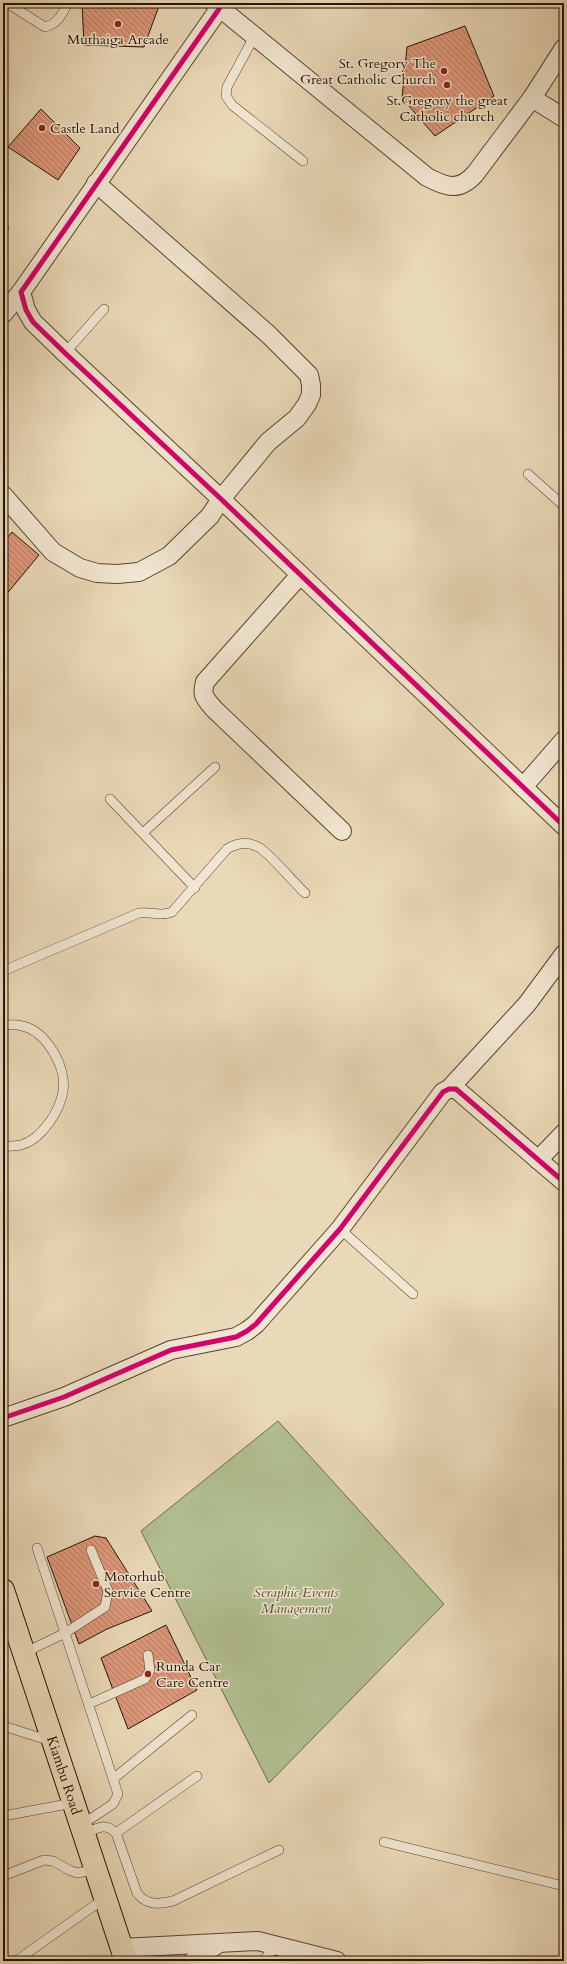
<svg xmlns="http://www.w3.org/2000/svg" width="567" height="1964" font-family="Cardo,serif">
  <defs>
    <pattern id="building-back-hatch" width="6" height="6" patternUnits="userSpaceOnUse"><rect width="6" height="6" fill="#df987b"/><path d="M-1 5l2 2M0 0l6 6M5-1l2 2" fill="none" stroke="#b57b62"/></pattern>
  </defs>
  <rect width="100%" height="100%" fill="#ead9b8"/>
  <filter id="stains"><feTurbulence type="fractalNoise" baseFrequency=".005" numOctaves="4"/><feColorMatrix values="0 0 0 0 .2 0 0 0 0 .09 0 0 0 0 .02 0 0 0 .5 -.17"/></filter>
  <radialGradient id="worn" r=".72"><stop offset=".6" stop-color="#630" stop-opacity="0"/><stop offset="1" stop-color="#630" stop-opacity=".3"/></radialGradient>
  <!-- green -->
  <polygon fill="#b2c092" stroke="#6c6a49" points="278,1421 444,1604 269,1783 141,1531"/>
  <!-- building -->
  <g fill="url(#building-back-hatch)" stroke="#251300">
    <polygon points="82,3 160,3 144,47 84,45"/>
    <polygon points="465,26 494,96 435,136 402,98 407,47"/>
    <polygon points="41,109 80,148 58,180 8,147"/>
    <polygon points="12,532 39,555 5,596 3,594 3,543"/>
    <polygon points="95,1536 106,1538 152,1611 107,1629 79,1644 47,1557"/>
    <polygon points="166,1625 197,1690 128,1729 101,1658"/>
  </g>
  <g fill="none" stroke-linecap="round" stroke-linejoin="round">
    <!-- lane casing -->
    <g stroke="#56442e" stroke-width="10">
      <g id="lane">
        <path d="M7,3L45,27C58,24 62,14 68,3"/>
        <polyline points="254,37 227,87 226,96 232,105 303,161"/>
        <polyline points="3,228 4,228"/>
        <polyline points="65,353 104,309"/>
        <polyline points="528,474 564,506"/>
        <polyline points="110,799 195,888"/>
        <polyline points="143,833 215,767"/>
        <path d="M3,971L139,913C150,911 161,917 172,912L227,849C237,843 249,841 260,848C273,857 292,881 305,893"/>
        <path d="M3,1025C9,1025 16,1024 22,1026C46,1031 67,1067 63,1091C60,1111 42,1139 21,1145C16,1146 9,1146 3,1147"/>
        <polyline points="340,1229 413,1294"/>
        <polyline points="37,1548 118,1794 113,1804 81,1825"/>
        <polyline points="24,1653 65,1633 105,1607 108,1591 91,1550"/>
        <polyline points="89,1704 145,1679 150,1670 148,1655"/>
        <polyline points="3,1726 51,1741"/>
        <polyline points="113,1779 192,1715"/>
        <polyline points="3,1816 73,1803"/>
        <polyline points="116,1833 197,1776"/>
        <path d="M84,1834C97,1828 105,1822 116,1833L137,1893C147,1906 159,1904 173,1901L279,1850"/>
        <polyline points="384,1842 564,1886"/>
        <polyline points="3,1876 44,1860 53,1861 69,1870 77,1873 96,1870"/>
        <polyline points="16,1961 105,1898"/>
        <polyline points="263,1961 275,1947"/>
      </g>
    </g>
    <!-- street casing -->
    <g stroke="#56442e" stroke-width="20">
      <g id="street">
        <path d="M214,3L427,177C446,187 459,192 475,174L532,98L564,48"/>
        <polyline points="219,9 21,292 26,310 33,322 65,353 221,499 564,826"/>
        <polyline points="532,98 564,118"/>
        <polyline points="3,314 21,292"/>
        <polyline points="3,495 53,552 80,568 97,573 117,574 139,572 169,556 210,516 221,499 268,442 297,418 307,404 311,395 311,385 309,375 269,335 96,183"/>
        <path d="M300,575L205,682C201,696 205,698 214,709L342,831"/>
        <polyline points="523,787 564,740"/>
        <polyline points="449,1089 527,1004 564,954"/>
        <polyline points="538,1160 564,1133"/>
        <polyline points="3,1418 64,1397 171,1350 236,1337 247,1331 256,1324 340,1229 443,1092 449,1089 456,1089 564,1182"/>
        <polyline points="121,1948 258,1941 337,1961"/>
        <polyline points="193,1961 219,1943"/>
      </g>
    </g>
    <!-- highway casing -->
    <g stroke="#251300" stroke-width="24">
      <g id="highway">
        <path id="s1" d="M3,1590L126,1961"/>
      </g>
    </g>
    <!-- lane -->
    <use href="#lane" stroke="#f1e6d1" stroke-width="9"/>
    <!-- street -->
    <use href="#street" stroke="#f1e6d1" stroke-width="18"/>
    <!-- highway -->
    <use href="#highway" stroke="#ead9b8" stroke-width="22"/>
    <!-- cycleway casing -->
    <g stroke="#f1e6d1" stroke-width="8">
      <g id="cycleway">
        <polyline points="219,9 21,292 26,310 33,322 65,353 221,499 564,826"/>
        <polyline points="3,1418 64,1397 171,1350 236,1337 247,1331 256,1324 340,1229 443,1092 449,1089 456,1089 564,1182"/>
      </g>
    </g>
    <!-- cycleway -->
    <use href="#cycleway" stroke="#d6006c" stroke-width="5"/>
  </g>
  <!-- markers -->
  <g fill="#8f2418" stroke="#f1e6d1" stroke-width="1.5">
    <circle cx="118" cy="24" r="4"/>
    <circle cx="444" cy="71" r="4"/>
    <circle cx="447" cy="85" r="4"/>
    <circle cx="42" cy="128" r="4"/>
    <circle cx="96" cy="1584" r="4"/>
    <circle cx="148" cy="1674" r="4"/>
  </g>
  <g text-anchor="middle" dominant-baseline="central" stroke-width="3" stroke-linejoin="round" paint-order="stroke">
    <!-- poi labels -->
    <g font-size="14" fill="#251300" stroke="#f1e6d1" text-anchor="start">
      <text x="118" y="39" text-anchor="middle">Muthaiga Arcade</text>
      <text x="436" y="63" text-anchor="end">St. Gregory The<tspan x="436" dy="16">Great Catholic Church</tspan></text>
      <text x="447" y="100" text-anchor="middle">St.Gregory the great<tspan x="447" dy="16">Catholic church</tspan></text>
      <text x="50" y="128">Castle Land</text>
      <text x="104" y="1576">Motorhub<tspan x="104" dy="16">Service Centre</tspan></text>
      <text x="156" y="1666">Runda Car<tspan x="156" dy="16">Care Centre</tspan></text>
    </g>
    <!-- park labels -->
    <g font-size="14" font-style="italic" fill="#565033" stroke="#f1e6d1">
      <text x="296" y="1592">Seraphic Events<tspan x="296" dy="16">Management</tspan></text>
    </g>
    <!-- street labels -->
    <g font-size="14" fill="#251300" stroke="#f1e6d1">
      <text stroke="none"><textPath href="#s1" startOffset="195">Kiambu Road</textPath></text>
    </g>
  </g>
  <!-- margin -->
  <rect width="567" height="1964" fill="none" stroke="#ead9b8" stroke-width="16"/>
  <rect x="4" y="4" width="559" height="1956" fill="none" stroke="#251300" stroke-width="2"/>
  <rect x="8" y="8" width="551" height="1948" fill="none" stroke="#251300"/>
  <rect width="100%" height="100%" filter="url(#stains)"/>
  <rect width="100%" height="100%" fill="url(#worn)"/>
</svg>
